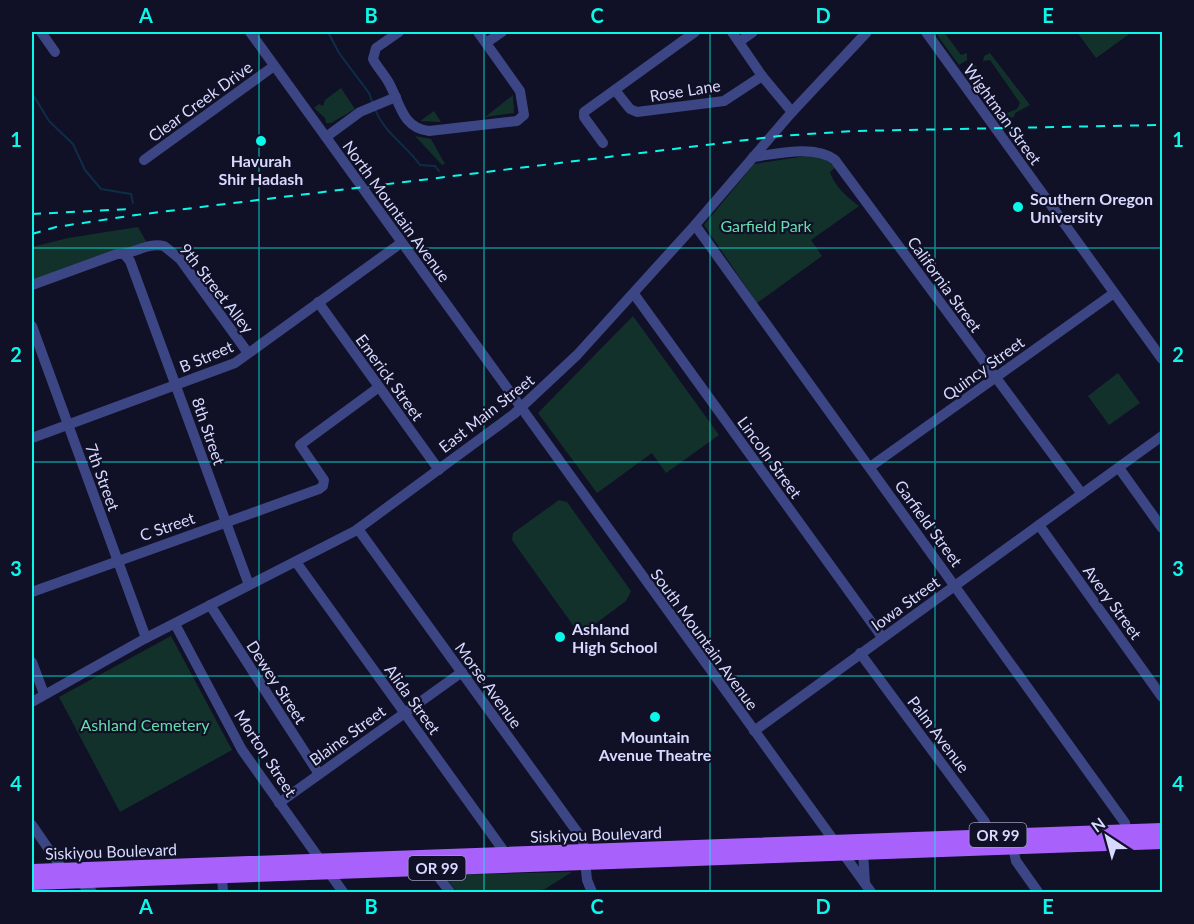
<svg xmlns="http://www.w3.org/2000/svg" width="1194" height="924" font-family="Lato,sans-serif">
  <rect width="100%" height="100%" fill="#101027"/>
  <!-- green -->
  <g fill="#13312b">
    <polygon points="935,32 944,32 961,55 967,53 967,60 959,65"/>
    <polygon points="1077,32 1132,32 1096,58"/>
    <polygon points="990,53 1030,105 1015,113 1014,117 998,120 963,71 972,65 977,66 973,73 1004,114 1017,109 1020,103 990,60 983,61 984,56"/>
    <polygon points="341,88 355,109 331,123 326,123 325,118 314,108 319,104 323,106 325,100"/>
    <polygon points="513,95 514,113 485,117"/>
    <polygon points="434,111 441,122 420,121"/>
    <polygon points="415,136 431,139 445,164 442,165"/>
    <path d="M812,155C822,158 829,160 835,168L830,172C834,186 848,198 859,206L811,240L822,256L757,303L704,225L754,164Z"/>
    <polygon points="138,227 147,243 32,285 32,247 68,238"/>
    <polygon points="633,316 719,435 666,473 652,453 597,493 538,413"/>
    <polygon points="1118,373 1140,403 1109,425 1088,396"/>
    <polygon points="559,500 567,502 631,591 626,601 580,635 512,540 513,533"/>
    <polygon points="171,636 232,750 120,812 59,697"/>
    <polygon points="572,872 545,889 523,892 457,892 444,875"/>
  </g>
  <g fill="none" stroke-linecap="round" stroke-linejoin="round">
    <!-- stream -->
    <g stroke="#0e2d48" stroke-width="2">
      <polyline points="328,32 339,53 369,93 373,104"/>
      <polyline points="32,93 49,121 73,144 85,170 101,189 131,194 133,203"/>
      <path d="M375,109C385,134 405,144 420,165L435,166L439,171"/>
      <polyline points="134,233 135,245"/>
    </g>
    <!-- minor -->
    <g stroke="#3d4684" stroke-width="10">
      <polyline points="41,32 55,52"/>
      <polyline points="250,32 871,892"/>
      <path d="M399,32L376,48L373,59C377,67 384,74 389,83C400,103 402,128 429,131L517,121L524,115L520,91L478,32"/>
      <polyline points="732,32 762,76 792,112"/>
      <polyline points="926,32 1162,359"/>
      <polyline points="739,42 753,32"/>
      <polyline points="486,43 502,32"/>
      <polyline points="615,90 630,109 637,112 724,101 762,76"/>
      <polyline points="326,137 360,112 396,97"/>
      <polyline points="603,143 584,117 584,112 695,32"/>
      <path d="M753,157C776,154 815,144 835,160L1082,494"/>
      <polyline points="144,160 274,66"/>
      <polyline points="695,225 1125,823 1127,837"/>
      <polyline points="125,255 130,261 249,585"/>
      <path d="M32,285L117,254C133,255 147,242 164,246L180,259L248,353"/>
      <polyline points="634,294 882,637"/>
      <polyline points="318,302 439,470"/>
      <polyline points="32,326 146,638"/>
      <polyline points="32,438 235,363 401,243"/>
      <polyline points="870,467 1114,293"/>
      <polyline points="1119,468 1162,528"/>
      <polyline points="1039,525 1162,697"/>
      <polyline points="358,529 583,840 587,880 592,892"/>
      <polyline points="296,562 506,854"/>
      <polyline points="32,592 319,489 323,486 324,480 300,445 379,387"/>
      <polyline points="210,605 319,774"/>
      <polyline points="175,624 242,750 343,892"/>
      <polyline points="860,653 985,822 988,835"/>
      <polyline points="32,662 44,694"/>
      <polyline points="32,702 146,638 355,531 514,414 577,355 695,225 792,112 867,32"/>
      <polyline points="754,731 1162,436"/>
      <polyline points="279,803 462,672"/>
      <polyline points="32,825 61,867 92,892"/>
      <polyline points="1013,848 1016,861 1038,892"/>
      <polyline points="863,852 865,883"/>
      <polyline points="436,868 437,875 450,892"/>
      <polyline points="222,876 223,892"/>
    </g>
    <!-- major -->
    <g stroke="#a861fb" stroke-width="14">
      <polyline points="32,871 1162,830"/>
      <polyline points="32,883 1162,842"/>
    </g>
    <!-- rail -->
    <g stroke="#09f8e9" stroke-width="2" stroke-dasharray="9 8" stroke-linecap="butt">
      <polyline points="32,214 130,209"/>
      <polyline points="32,234 56,227 136,215 779,136 854,131 1162,125"/>
    </g>
  </g>
  <!-- grid -->
  <path fill="none" stroke="#09f8e9" stroke-width="1.5" stroke-opacity="0.55" d="M259,32V892M484,32V892M710,32V892M935,32V892M32,248H1162M32,462H1162M32,676H1162"/>
  <!-- markers -->
  <g fill="#09f8e9" stroke="#101027" stroke-width="2">
    <circle cx="261" cy="141" r="6"/>
    <circle cx="1018" cy="207" r="6"/>
    <circle cx="560" cy="637" r="6"/>
    <circle cx="655" cy="717" r="6"/>
  </g>
  <g text-anchor="middle" dominant-baseline="central" stroke-width="4.5" stroke-linejoin="round" paint-order="stroke">
    <!-- shield labels -->
    <g fill="#101027" stroke="#9b9dbe" stroke-width="1.5">
      <rect x="969.5" y="823" width="57" height="24" rx="4.5"/>
      <rect x="408.5" y="856" width="57" height="24" rx="4.5"/>
    </g>
    <g font-size="15" font-weight="bold" fill="#d7d9fe">
      <text x="998" y="835">OR 99</text>
      <text x="437" y="868">OR 99</text>
    </g>
    <!-- street labels -->
    <g font-size="16" fill="#d7d9fe" stroke="#101027">
      <text transform="translate(685 90) rotate(-9)">Rose Lane</text>
      <text transform="translate(200 101) rotate(-36)">Clear Creek Drive</text>
      <text transform="translate(1003 114) rotate(54)">Wightman Street</text>
      <text transform="translate(397 211) rotate(54)">North Mountain Avenue</text>
      <text transform="translate(945 284) rotate(54)">California Street</text>
      <text transform="translate(217 288) rotate(52)">9th Street Alley</text>
      <text transform="translate(206 356) rotate(-23)">B Street</text>
      <text transform="translate(983 368) rotate(-36)">Quincy Street</text>
      <text transform="translate(390 377) rotate(54)">Emerick Street</text>
      <text transform="translate(486 413) rotate(-38)">East Main Street</text>
      <text transform="translate(209 431) rotate(71)">8th Street</text>
      <text transform="translate(770 457) rotate(54)">Lincoln Street</text>
      <text transform="translate(103 477) rotate(70)">7th Street</text>
      <text transform="translate(929 523) rotate(54)">Garfield Street</text>
      <text transform="translate(167 526) rotate(-19)">C Street</text>
      <text transform="translate(1113 602) rotate(54)">Avery Street</text>
      <text transform="translate(905 603) rotate(-36)">Iowa Street</text>
      <text transform="translate(705 639) rotate(54)">South Mountain Avenue</text>
      <text transform="translate(277 682) rotate(57)">Dewey Street</text>
      <text transform="translate(489 685) rotate(54)">Morse Avenue</text>
      <text transform="translate(413 699) rotate(54)">Alida Street</text>
      <text transform="translate(939 734) rotate(53)">Palm Avenue</text>
      <text transform="translate(347 735) rotate(-36)">Blaine Street</text>
      <text transform="translate(266 753) rotate(57)">Morton Street</text>
      <text transform="translate(596 834) rotate(-2)">Siskiyou Boulevard</text>
      <text transform="translate(111 851) rotate(-2)">Siskiyou Boulevard</text>
    </g>
    <!-- poi labels -->
    <g font-size="16" font-weight="bold" fill="#d7d9fe" stroke="#101027">
      <text x="261" y="160">Havurah<tspan x="261" dy="18">Shir Hadash</tspan></text>
      <text x="1030" y="198" text-anchor="start">Southern Oregon<tspan x="1030" dy="18">University</tspan></text>
      <text x="572" y="628" text-anchor="start">Ashland<tspan x="572" dy="18">High School</tspan></text>
      <text x="655" y="736">Mountain<tspan x="655" dy="18">Avenue Theatre</tspan></text>
    </g>
    <!-- park labels -->
    <g font-size="16" fill="#64ddab" stroke="#101027">
      <text x="766" y="225">Garfield Park</text>
      <text x="145" y="724">Ashland Cemetery</text>
    </g>
  </g>
  <!-- border -->
  <rect width="1194" height="924" fill="none" stroke="#101027" stroke-width="66"/>
  <!-- north arrow -->
  <g transform="translate(1107 837) rotate(324)" stroke="#101027" stroke-width="4.5" paint-order="stroke">
  <path d="M0-4.5L10 22L0 15L-10 22Z" fill="#d7d9fe"/>
  <text y="-9" font-size="16" font-weight="bold" text-anchor="middle" fill="#d7d9fe">N</text>
  </g>
  <rect x="33" y="33" width="1128" height="858" fill="none" stroke="#09f8e9" stroke-width="2"/>
  <g font-size="20" text-anchor="middle" font-weight="bold" fill="#09f8e9">
    <text x="146" y="23">A</text>
    <text x="371" y="23">B</text>
    <text x="597" y="23">C</text>
    <text x="823" y="23">D</text>
    <text x="1048" y="23">E</text>
    <text x="16" y="147">1</text>
    <text x="1178" y="147">1</text>
    <text x="16" y="362">2</text>
    <text x="1178" y="362">2</text>
    <text x="16" y="576">3</text>
    <text x="1178" y="576">3</text>
    <text x="16" y="791">4</text>
    <text x="1178" y="791">4</text>
    <text x="146" y="914">A</text>
    <text x="371" y="914">B</text>
    <text x="597" y="914">C</text>
    <text x="823" y="914">D</text>
    <text x="1048" y="914">E</text>
  </g>
</svg>
